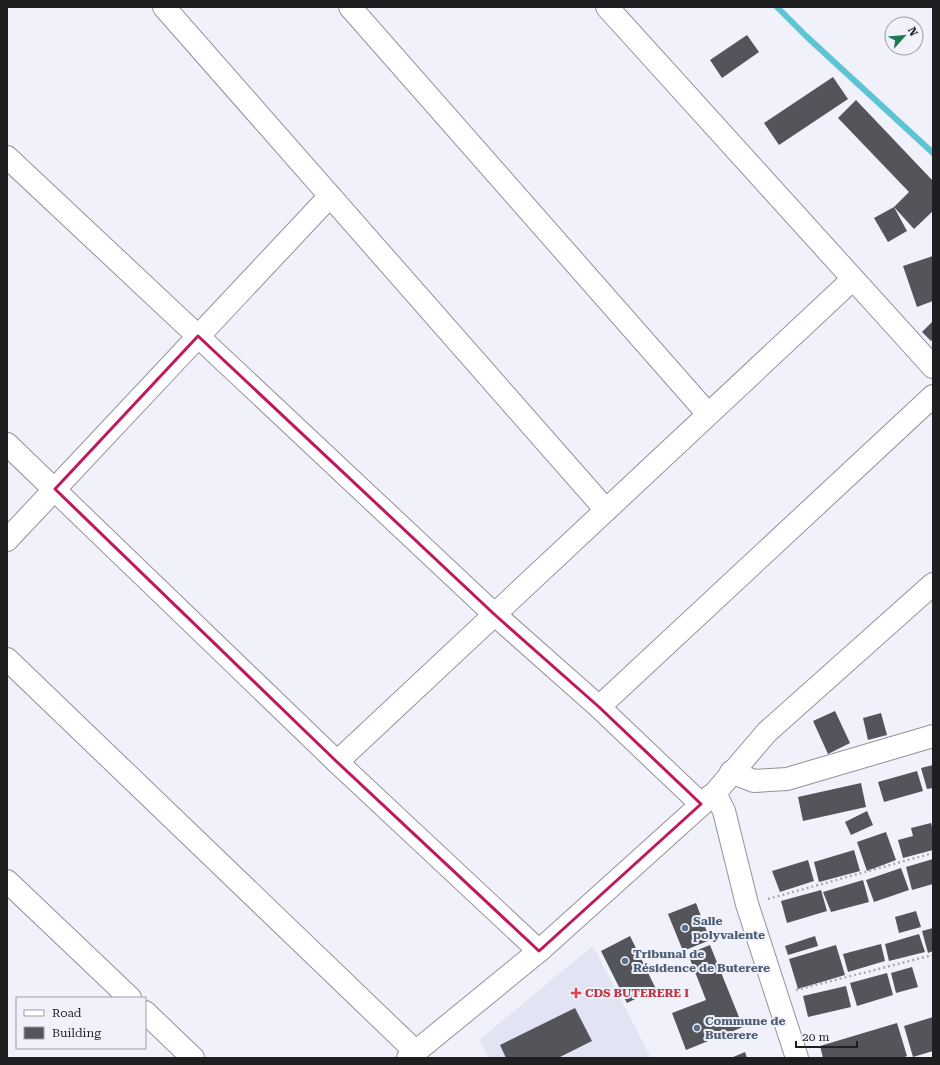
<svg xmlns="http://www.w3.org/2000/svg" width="940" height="1065" font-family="'Roboto Serif',serif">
  <rect width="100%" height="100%" fill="#f0f1fa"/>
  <!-- built -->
  <polygon fill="#e2e4f4" points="593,946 651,1058 489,1058 479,1040"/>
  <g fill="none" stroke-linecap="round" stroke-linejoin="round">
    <!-- stream -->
    <polyline stroke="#5cc4d4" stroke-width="6" points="777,7 806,36 933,153"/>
  </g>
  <!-- building -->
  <g fill="#54545b">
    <polygon points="747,35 759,52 722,78 710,60"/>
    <polygon points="833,77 848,99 779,145 764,123"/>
    <polygon points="856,100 933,181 933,211 914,229 894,207 907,231 888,242 874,218 894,207 909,192 838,118"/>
    <polygon points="933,256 933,301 917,307 903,266"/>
    <polygon points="933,321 933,339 931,341 922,332"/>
    <polygon points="835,711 850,743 828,754 813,721"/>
    <polygon points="881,713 887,735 868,740 863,718"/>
    <polygon points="933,765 933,788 927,789 921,768"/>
    <polygon points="917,771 923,791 884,802 878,782"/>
    <polygon points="861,783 866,807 803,821 798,797"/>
    <polygon points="867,811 873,825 851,835 845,822"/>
    <polygon points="931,823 933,831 933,850 903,858 898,840 913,836 911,828"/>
    <polygon points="886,832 896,860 867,871 857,842"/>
    <polygon points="854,850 860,871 819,882 814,862"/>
    <polygon points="933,859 933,884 912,890 906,867"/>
    <polygon points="808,860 814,881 780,892 772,871"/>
    <polygon points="901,868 909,890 874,902 866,880"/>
    <polygon points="863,880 869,902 831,912 823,892"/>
    <polygon points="821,890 827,911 787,923 781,901"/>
    <polygon points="696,903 710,940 683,951 668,914"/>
    <polygon points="916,911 921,927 899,933 895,917"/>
    <polygon points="933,928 933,951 928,953 922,931"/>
    <polygon points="919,934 925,952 889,961 885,944"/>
    <polygon points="630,936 656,989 627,1003 601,951"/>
    <polygon points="815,936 818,946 788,955 785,946"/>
    <polygon points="881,944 885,961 848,972 843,954"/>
    <polygon points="710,945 743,1027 686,1050 672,1013 706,1000 688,954"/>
    <polygon points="836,945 845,975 798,989 789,959"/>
    <polygon points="912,967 918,987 896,993 891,973"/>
    <polygon points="887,973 893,995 857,1006 850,983"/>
    <polygon points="846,986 851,1007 808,1017 803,996"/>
    <polygon points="575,1008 592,1041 558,1058 506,1058 500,1045"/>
    <polygon points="933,1017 933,1051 913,1057 904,1026"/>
    <polygon points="897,1023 907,1056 902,1058 823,1058 820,1046"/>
    <polygon points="745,1052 747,1058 731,1058"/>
  </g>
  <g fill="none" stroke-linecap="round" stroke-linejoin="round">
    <!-- minor casing -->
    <g stroke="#92929a" stroke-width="24">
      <g id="minor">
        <polyline points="164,7 606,510"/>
        <polyline points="350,7 708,414"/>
        <polyline points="607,7 933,367"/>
        <polyline points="7,157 494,614 599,707 701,804"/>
        <polyline points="7,444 337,762 539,951"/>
        <polyline points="7,540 330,196"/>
        <polyline points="7,659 416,1052"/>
        <polyline points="599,707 933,396"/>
        <polyline points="337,762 853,279"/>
        <polyline points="731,772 754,781 787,779 933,736"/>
        <polyline points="7,881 130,998"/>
        <polyline points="145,1012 193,1058"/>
        <polyline points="408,1058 539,951 712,795"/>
        <polyline points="797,1058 747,904 724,811 715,793 767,732 933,584"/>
      </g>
    </g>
    <!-- path -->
    <g stroke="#aaabb2" stroke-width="2.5" stroke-dasharray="2 3" stroke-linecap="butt">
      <polyline points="768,899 933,853"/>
      <polyline points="796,990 933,955"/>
    </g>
    <!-- minor -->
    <use href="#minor" stroke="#fff" stroke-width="22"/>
  </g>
  <!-- marked area -->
  <path fill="none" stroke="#c2185b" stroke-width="3" stroke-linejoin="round" d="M198,336L494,614L599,707L701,804L539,951L337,762L55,489Z"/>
  <!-- markers -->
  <g fill="#5c6f8a" stroke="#f0f1fa" stroke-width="1.5">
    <circle cx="685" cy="928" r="4"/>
    <circle cx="625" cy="961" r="4"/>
    <circle cx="697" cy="1028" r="4"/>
  </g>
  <path fill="#e0444e" stroke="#f0f1fa" stroke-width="1.5" d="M574 987h4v4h4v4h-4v4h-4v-4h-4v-4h4z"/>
  <g text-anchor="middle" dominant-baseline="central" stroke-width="4" stroke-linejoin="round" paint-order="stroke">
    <!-- service labels -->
    <g font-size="12" font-weight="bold" fill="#4e5e75" stroke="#f0f1fa" text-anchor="start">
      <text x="693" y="921">Salle<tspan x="693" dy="14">polyvalente</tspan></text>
      <text x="633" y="954">Tribunal de<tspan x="633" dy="14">Résidence de Buterere</tspan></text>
      <text x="705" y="1021">Commune de<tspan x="705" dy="14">Buterere</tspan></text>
    </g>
    <!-- health labels -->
    <g font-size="12" font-weight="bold" fill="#be3a42" stroke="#f0f1fa" text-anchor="start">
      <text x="585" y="993">CDS BUTERERE I</text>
    </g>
  </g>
  <!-- border -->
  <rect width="940" height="1065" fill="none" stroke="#1f1f22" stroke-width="16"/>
  <!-- legend -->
  <rect x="16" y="997" width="130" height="52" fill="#f0f1fa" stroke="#9c9da4"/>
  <rect x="24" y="1010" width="20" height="6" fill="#ffffff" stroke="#9c9da4"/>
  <text x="52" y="1017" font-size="12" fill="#1f1f22">Road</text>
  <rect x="24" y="1027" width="20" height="12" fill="#54545b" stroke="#9c9da4"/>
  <text x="52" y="1037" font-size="12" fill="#1f1f22">Building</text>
  <!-- north arrow -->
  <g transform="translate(904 36) rotate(63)"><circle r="19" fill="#f0f1fa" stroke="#9c9da4"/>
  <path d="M0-3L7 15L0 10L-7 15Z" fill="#207a4f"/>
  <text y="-6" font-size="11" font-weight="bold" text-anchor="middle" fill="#1f1f22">N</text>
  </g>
  <!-- scale -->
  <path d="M796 1041v6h61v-6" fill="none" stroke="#1f1f22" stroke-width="2"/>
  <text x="802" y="1041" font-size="12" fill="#1f1f22" stroke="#f0f1fa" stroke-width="3" paint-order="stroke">20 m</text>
</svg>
